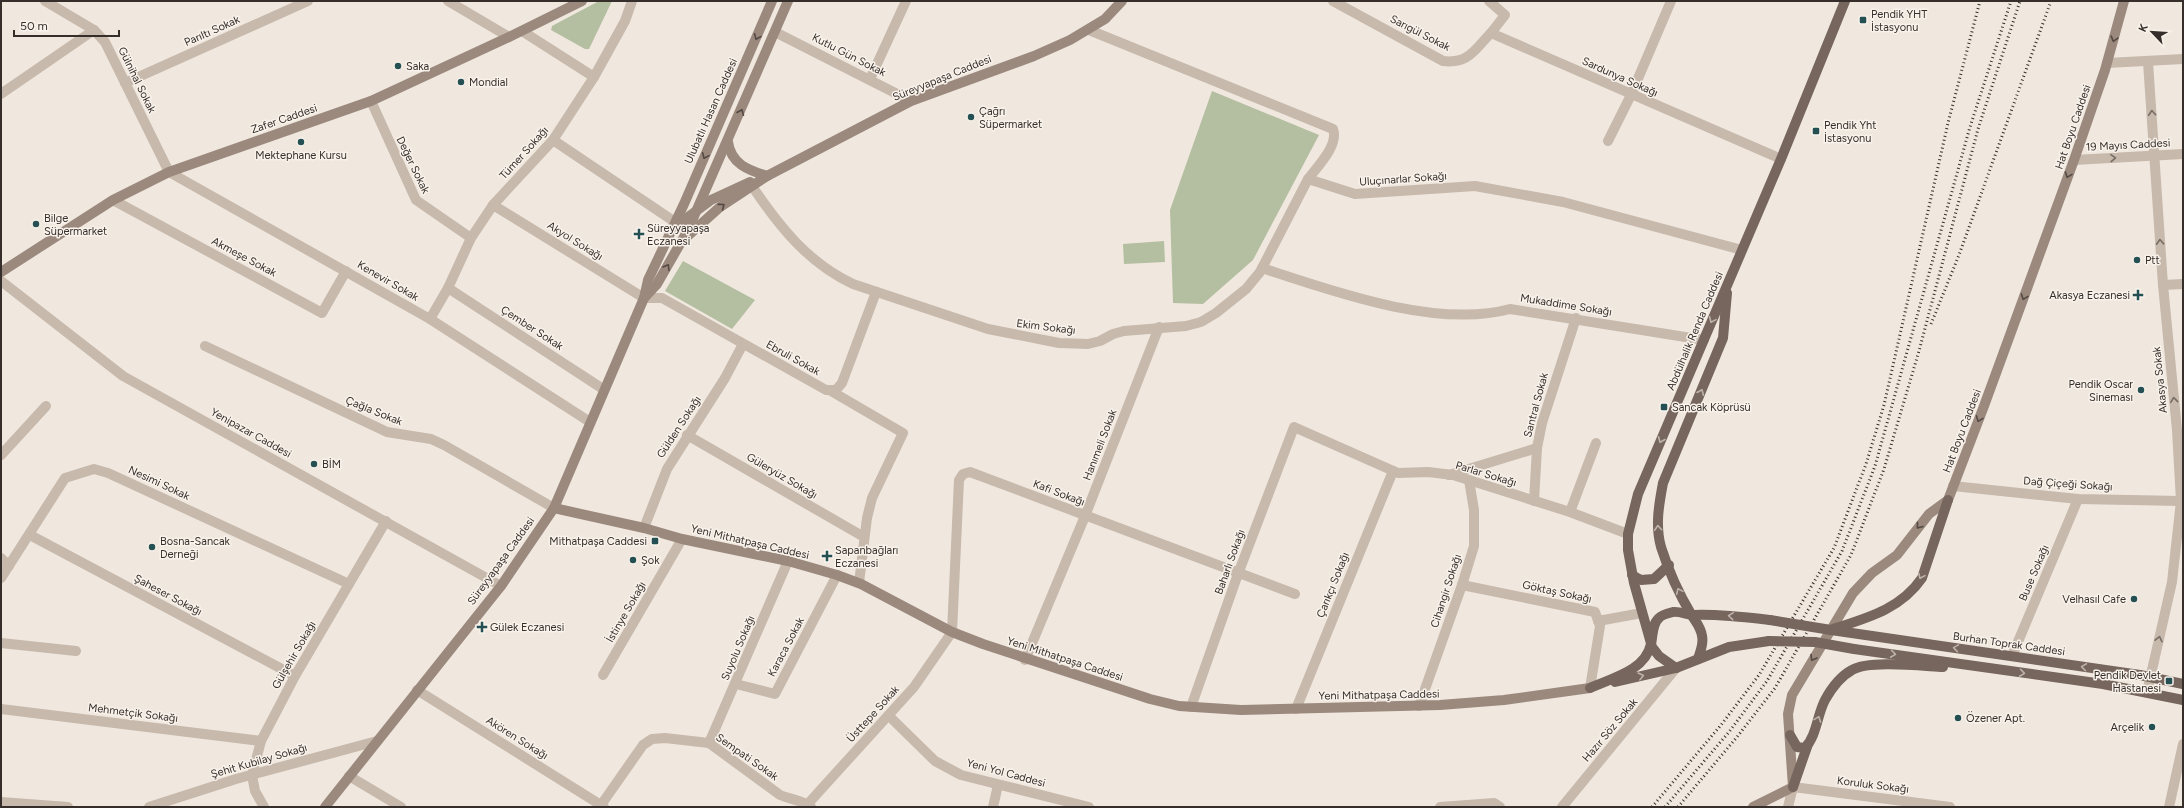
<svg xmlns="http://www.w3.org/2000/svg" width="2184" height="808" font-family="Figtree,sans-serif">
  <rect width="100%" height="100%" fill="#f0e8df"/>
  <!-- green -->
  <g fill="#b4bea0">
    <polygon points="599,1 612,1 589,49 585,49 551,30 552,26"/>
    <polygon points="1212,91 1319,135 1253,260 1203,304 1173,303 1170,210"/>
    <polygon points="1164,241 1165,262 1124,264 1123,244"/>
    <polygon points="683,261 755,300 732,329 665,291"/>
  </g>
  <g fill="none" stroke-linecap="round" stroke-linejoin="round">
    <!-- street -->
    <g stroke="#c7b9ac" stroke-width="10">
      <polyline points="45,1 94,30 105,42 169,172 430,319 590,422"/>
      <polyline points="448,1 509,37"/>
      <path d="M1333,1L1443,61C1469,64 1474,50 1491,33"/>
      <polyline points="1489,1 1505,15 1491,33 1781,159"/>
      <path d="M1089,30L1333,129C1339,145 1318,166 1308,179L1355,194L1475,186L1563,202L1742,250"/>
      <polyline points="775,32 911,101"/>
      <polyline points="2107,63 2183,59"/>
      <polyline points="594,77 625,21 632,1"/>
      <polyline points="870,79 906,1"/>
      <polyline points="125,83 308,1"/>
      <polyline points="1,94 94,30"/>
      <polyline points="371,101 416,200 471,238"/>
      <polyline points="553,140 675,222"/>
      <polyline points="1608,141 1631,95 1671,1"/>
      <polyline points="2074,160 2183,154"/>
      <path d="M752,186C779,226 808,263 853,284L988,329L1059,343L1088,344L1100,341L1113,334L1124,331L1186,326L1201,322L1216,313L1246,289L1260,272L1308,179"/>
      <polyline points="113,200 322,313 346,271"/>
      <polyline points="493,205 644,298 662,298 826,390 836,390 842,383 876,292"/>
      <path d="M1262,268C1332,291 1437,329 1510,309L1704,340"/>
      <polyline points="1,281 123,376 501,586"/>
      <polyline points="2163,285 2183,284"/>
      <polyline points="448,288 603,389"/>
      <polyline points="430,319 448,288 471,238 493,205 553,140 594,77 522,31"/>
      <polyline points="205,346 387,432 431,439 444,445 554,508"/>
      <polyline points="831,391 903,433 872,498 867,518 859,583"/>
      <polyline points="687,435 864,537"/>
      <polyline points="1,455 46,406"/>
      <polyline points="1449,475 1537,448"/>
      <polyline points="1953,486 2078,499 2181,501"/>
      <polyline points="1534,501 1537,448 1542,423 1576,318"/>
      <polyline points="1570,512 1596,443"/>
      <polyline points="644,528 667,469 725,378 743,344"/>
      <polyline points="30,535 295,676"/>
      <polyline points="1,558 9,566"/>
      <polyline points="1,578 65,478 94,469 108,473 349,584"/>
      <polyline points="1462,585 1595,612 1600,626 1590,688"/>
      <polyline points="1598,621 1642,613"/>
      <polyline points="1,643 76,651"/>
      <polyline points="2012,656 2078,499"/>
      <polyline points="1025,660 1085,516 1159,327"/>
      <polyline points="603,675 682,539"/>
      <polyline points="736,684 775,694 837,575"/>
      <polyline points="417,690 604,807"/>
      <polyline points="2147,692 2172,582 2181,501 2177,430 2163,285 2148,62"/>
      <polyline points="1419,706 1462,585 1474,546 1474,510 1469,480"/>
      <polyline points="1191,707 1238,574 1294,427 1398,473 1428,472 1453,475 1570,512 1628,534"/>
      <polyline points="1,709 261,741"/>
      <polyline points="1296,709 1393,471"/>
      <polyline points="889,716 935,761 961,775 1089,807"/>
      <polyline points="709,743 788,561"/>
      <polyline points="349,776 401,807"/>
      <polyline points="1,802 68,807"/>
      <path d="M601,805L643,745L652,739L665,738L709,743L780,795C789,799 805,801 811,807"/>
      <polyline points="149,807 236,779 377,741"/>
      <polyline points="264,807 255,791 252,775 261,741 295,676 386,521"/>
      <polyline points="805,807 914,687 952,632 959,480 963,474 970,472 1295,594"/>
      <polyline points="993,807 998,785"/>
      <polyline points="1440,807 1494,803 1500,807"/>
      <polyline points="1562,807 1676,668"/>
      <polyline points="1788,807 1793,787 1950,807"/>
      <polyline points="2169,807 2183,744"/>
    </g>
    <!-- secondary -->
    <g stroke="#9b897e" stroke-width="10">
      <path d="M728,142C731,164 748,170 767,176"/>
      <polyline points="672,229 711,200 750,182"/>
      <polyline points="682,241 720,207 767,176 911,101 1034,56 1070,40 1105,19 1122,1"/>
      <polyline points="1,272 113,200 169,172 371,101 509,37 582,1"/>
      <polyline points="644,298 657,284 688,230 788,1"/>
      <polyline points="554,508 644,528 682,539 788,561 837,575 861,584 952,632 983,644 1150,699 1179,706 1241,710 1440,705 1504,700 1590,688"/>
      <polyline points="325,807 501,586 554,508 644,298 648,280 684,204 772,1"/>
      <polyline points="1753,807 1793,787 1788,714 1792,695 1853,593 1872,573 1897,555 1929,514 1948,500 1984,406 2074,160 2105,70 2124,1"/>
    </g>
    <!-- primary -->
    <g stroke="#76665d" stroke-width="10">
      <polyline points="1632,575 1641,580 1654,579 1669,565"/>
      <path d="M1833,629C1867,618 1901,609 1922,578L1948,500"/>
      <polyline points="1831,630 2140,675 2183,684"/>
      <polyline points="1854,649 2103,684 2183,700"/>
      <path d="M1698,659C1700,652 1704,644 1702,636C1701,627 1695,621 1691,614C1679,594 1668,569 1661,547C1655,526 1659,504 1663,483L1723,338L1727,293"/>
      <polyline points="1676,668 1659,656 1652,647 1634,583 1628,550 1628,534 1638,494 1781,159 1845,1"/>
      <polyline points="1615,682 1676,668 1729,647 1769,641"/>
      <path d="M1590,688C1612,678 1645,671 1651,644C1653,635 1652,624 1659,618C1661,615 1669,613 1673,612C1680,611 1687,615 1694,615C1719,614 1744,617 1770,620"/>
      <path d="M1790,735L1797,747L1805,748C1817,735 1817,715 1825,700C1831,689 1841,676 1852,670C1869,660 1922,666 1943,667"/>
      <polyline points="1793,787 1808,744"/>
    </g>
    <!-- rail -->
    <g stroke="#362e2a" stroke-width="3" stroke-dasharray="1 3" stroke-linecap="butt">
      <polyline points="1931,324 1959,255 2051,1"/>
      <polyline points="1652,807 1721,725 1759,675 1834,548 1866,464 1884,405 1948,123 1980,1"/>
      <polyline points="1665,807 1729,732 1767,681 1842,551 1875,466 1970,127 2011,1"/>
      <polyline points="1678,807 1737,737 1775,688 1851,555 1884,469 1919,351 1978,129 2020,1"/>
    </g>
    <!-- primary-bridge -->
    <g stroke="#76665d" stroke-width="10">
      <polyline points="1770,620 1831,630"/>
      <polyline points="1769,641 1815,642 1854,649"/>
    </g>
  </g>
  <!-- one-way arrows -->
  <defs><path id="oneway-chevron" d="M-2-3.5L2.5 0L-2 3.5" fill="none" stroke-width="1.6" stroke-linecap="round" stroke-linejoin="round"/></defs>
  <g stroke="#544943">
    <use href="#oneway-chevron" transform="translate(757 37) rotate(113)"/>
    <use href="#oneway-chevron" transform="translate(2114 39) rotate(106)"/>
    <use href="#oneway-chevron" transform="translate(741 112) rotate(-67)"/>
    <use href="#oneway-chevron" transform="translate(705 156) rotate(114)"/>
    <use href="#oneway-chevron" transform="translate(2068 175) rotate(110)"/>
    <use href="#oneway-chevron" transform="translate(722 206) rotate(-37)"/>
    <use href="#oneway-chevron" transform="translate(667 267) rotate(-59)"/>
    <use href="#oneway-chevron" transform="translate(2024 297) rotate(110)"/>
    <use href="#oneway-chevron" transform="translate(1979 419) rotate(111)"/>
    <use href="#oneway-chevron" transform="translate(1919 526) rotate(128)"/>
    <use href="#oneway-chevron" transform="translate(1813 658) rotate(121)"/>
  </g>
  <g stroke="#776d64">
    <use href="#oneway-chevron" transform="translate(2152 113) rotate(-94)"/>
    <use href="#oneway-chevron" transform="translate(2113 158) rotate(-3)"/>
    <use href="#oneway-chevron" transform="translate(2160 242) rotate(-93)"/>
    <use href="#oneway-chevron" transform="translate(2174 400) rotate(-96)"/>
    <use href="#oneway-chevron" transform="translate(2159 639) rotate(-77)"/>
  </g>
  <g stroke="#beb3ab">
    <use href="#oneway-chevron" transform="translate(1712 320) rotate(114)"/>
    <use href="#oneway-chevron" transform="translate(1701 392) rotate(-67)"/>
    <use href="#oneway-chevron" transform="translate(1661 440) rotate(113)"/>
    <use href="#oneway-chevron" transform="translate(1658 528) rotate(-94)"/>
    <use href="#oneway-chevron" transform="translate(1921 576) rotate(114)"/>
    <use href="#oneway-chevron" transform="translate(1679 591) rotate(-114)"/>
    <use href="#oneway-chevron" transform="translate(1731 616) rotate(-175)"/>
    <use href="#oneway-chevron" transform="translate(1956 648) rotate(-171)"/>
    <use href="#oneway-chevron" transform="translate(1893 654) rotate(8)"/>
    <use href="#oneway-chevron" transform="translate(2084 667) rotate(-172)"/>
    <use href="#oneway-chevron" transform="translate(2022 673) rotate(8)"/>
    <use href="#oneway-chevron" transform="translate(1641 676) rotate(-14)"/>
    <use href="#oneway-chevron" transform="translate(1818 719) rotate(-70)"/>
  </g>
  <!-- markers -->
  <g fill="#245053" stroke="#f8f2eb" stroke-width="1.5">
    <rect x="1859" y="16" width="8" height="8" rx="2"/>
    <circle cx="398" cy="66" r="4"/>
    <circle cx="461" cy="82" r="4"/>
    <circle cx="971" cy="117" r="4"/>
    <rect x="1812" y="127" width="8" height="8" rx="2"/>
    <circle cx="301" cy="142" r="4"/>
    <circle cx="36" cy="224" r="4"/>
    <path d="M637 228h4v4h4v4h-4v4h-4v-4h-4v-4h4z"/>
    <circle cx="2137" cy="260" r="4"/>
    <path d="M2136 289h4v4h4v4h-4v4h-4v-4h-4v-4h4z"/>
    <circle cx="2141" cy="390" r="4"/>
    <rect x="1660" y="403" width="8" height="8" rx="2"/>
    <circle cx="314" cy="464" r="4"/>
    <rect x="651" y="537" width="8" height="8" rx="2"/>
    <circle cx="152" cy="547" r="4"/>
    <path d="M825 550h4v4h4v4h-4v4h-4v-4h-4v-4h4z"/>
    <circle cx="633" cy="560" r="4"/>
    <circle cx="2134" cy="599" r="4"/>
    <path d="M480 621h4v4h4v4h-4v4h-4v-4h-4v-4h4z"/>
    <rect x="2165" y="677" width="8" height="8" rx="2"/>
    <circle cx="1958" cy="718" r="4"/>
    <circle cx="2152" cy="727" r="4"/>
  </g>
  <g text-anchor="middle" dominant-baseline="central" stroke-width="3" stroke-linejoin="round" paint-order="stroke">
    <!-- poi labels -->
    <g font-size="11" fill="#362e2a" stroke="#f8f2eb" text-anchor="start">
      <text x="1871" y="14">Pendik YHT<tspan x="1871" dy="13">İstasyonu</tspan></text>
      <text x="406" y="66">Saka</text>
      <text x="469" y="82">Mondial</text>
      <text x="979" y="111">Çağrı<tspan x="979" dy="13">Süpermarket</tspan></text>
      <text x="1824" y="125">Pendik Yht<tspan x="1824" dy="13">İstasyonu</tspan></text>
      <text x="301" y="155" text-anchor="middle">Mektephane Kursu</text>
      <text x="44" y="218">Bilge<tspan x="44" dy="13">Süpermarket</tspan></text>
      <text x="647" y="228">Süreyyapaşa<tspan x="647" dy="13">Eczanesi</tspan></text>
      <text x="2145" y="260">Ptt</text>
      <text x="2130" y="295" text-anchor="end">Akasya Eczanesi</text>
      <text x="2133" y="384" text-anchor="end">Pendik Oscar<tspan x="2133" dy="13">Sineması</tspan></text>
      <text x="1672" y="407">Sancak Köprüsü</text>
      <text x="322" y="464">BİM</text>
      <text x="160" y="541">Bosna-Sancak<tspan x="160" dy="13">Derneği</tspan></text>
      <text x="647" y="541" text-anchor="end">Mi̇thatpaşa Caddesi̇</text>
      <text x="835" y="550">Sapanbağları<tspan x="835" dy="13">Eczanesi</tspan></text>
      <text x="641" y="560">Şok</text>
      <text x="2126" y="599" text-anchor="end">Velhasıl Cafe</text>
      <text x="490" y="627">Gülek Eczanesi</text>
      <text x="2161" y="675" text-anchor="end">Pendik Devlet<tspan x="2161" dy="13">Hastanesi</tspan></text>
      <text x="1966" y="718">Özener Apt.</text>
      <text x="2144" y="727" text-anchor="end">Arçelik</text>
    </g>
    <!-- street labels -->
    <g font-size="11" fill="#362e2a" stroke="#f8f2eb">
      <text transform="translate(212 31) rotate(-24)">Parıltı Sokak</text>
      <text transform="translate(1420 33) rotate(27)">Sarıgül Sokak</text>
      <text transform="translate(849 55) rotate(27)">Kutlu Gün Sokak</text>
      <text transform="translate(1620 77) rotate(24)">Sardunya Sokağı</text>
      <text transform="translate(942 78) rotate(-22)">Süreyyapaşa Caddesi</text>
      <text transform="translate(137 80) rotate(64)">Gülnihal Sokak</text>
      <text transform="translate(711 111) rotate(-66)">Ulubatlı Hasan Caddesi</text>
      <text transform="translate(284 119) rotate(-19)">Zafer Caddesi</text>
      <text transform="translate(2073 127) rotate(-71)">Hat Boyu Caddesi</text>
      <text transform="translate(2128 145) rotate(-3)">19 Mayıs Caddesi</text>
      <text transform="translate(524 153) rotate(-48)">Tümer Sokağı</text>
      <text transform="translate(413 165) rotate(64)">Değer Sokak</text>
      <text transform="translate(1403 179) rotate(-4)">Uluçınarlar Sokağı</text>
      <text transform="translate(575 241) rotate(32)">Akyol Sokağı</text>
      <text transform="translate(244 257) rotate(28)">Akmeşe Sokak</text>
      <text transform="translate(388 281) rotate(30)">Kenevir Sokak</text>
      <text transform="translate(1566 305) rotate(9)">Mukaddime Sokağı</text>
      <text transform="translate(1046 327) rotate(7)">Ekim Sokağı</text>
      <text transform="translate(532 328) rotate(33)">Çember Sokak</text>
      <text transform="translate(1695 331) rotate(-67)">Abdülhalik Renda Caddesi</text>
      <text transform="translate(793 358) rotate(29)">Ebruli Sokak</text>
      <text transform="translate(2160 380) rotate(-96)">Akasya Sokak</text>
      <text transform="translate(1536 405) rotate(-75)">Santral Sokak</text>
      <text transform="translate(374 411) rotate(22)">Çağla Sokak</text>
      <text transform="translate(679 427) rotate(-57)">Gülden Sokağı</text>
      <text transform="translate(1962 431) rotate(-69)">Hat Boyu Caddesi</text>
      <text transform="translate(251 433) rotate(29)">Yenipazar Caddesi</text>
      <text transform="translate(1100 445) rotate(-69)">Hanımeli Sokak</text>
      <text transform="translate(1486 474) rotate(17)">Parlar Sokağı</text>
      <text transform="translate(782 476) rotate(30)">Güleryüz Sokağı</text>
      <text transform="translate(159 483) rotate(25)">Nesimi Sokak</text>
      <text transform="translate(2068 484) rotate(4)">Dağ Çiçeği Sokağı</text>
      <text transform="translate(1059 493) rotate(21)">Kafi Sokağı</text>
      <text transform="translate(750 542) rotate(13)">Yeni Mithatpaşa Caddesi</text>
      <text transform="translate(501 561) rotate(-54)">Süreyyapaşa Caddesi</text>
      <text transform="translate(1230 562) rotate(-70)">Baharlı Sokağı</text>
      <text transform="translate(2034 573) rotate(-67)">Buse Sokağı</text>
      <text transform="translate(1333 585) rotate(-68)">Çarıkçı Sokağı</text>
      <text transform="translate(1446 591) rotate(-72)">Cihangir Sokağı</text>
      <text transform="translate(1557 592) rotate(12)">Göktaş Sokağı</text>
      <text transform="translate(168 595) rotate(28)">Şaheser Sokağı</text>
      <text transform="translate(626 612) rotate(-60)">İstinye Sokağı</text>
      <text transform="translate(2009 644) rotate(8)">Burhan Toprak Caddesi</text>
      <text transform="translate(786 647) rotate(-62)">Karaca Sokak</text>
      <text transform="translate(738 648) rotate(-67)">Suyolu Sokağı</text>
      <text transform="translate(294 655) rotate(-60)">Gülşehir Sokağı</text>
      <text transform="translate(1065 659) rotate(18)">Yeni Mithatpaşa Caddesi</text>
      <text transform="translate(1379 695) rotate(-1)">Yeni Mithatpaşa Caddesi</text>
      <text transform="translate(133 713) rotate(7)">Mehmetçik Sokağı</text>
      <text transform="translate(873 714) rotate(-48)">Üsttepe Sokak</text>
      <text transform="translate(1610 730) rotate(-50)">Hazır Söz Sokak</text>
      <text transform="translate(517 738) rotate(32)">Akören Sokağı</text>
      <text transform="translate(747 757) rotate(35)">Sempati Sokak</text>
      <text transform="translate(259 761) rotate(-16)">Şehit Kubilay Sokağı</text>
      <text transform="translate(1006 773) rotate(15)">Yeni Yol Caddesi</text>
      <text transform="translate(1873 785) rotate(7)">Koruluk Sokağı</text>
    </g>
  </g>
  <!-- border -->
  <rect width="2184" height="808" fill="none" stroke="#362e2a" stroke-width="4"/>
  <!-- north arrow -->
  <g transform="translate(2152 32) rotate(295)" stroke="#f8f2eb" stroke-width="3" paint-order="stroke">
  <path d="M0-3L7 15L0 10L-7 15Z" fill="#362e2a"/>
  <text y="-6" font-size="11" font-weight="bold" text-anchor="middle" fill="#362e2a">K</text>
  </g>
  <!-- scale -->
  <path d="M14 30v6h105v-6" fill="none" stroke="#362e2a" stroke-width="2"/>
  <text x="20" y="30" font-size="12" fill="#362e2a" stroke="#f8f2eb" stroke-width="3" paint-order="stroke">50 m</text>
</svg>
